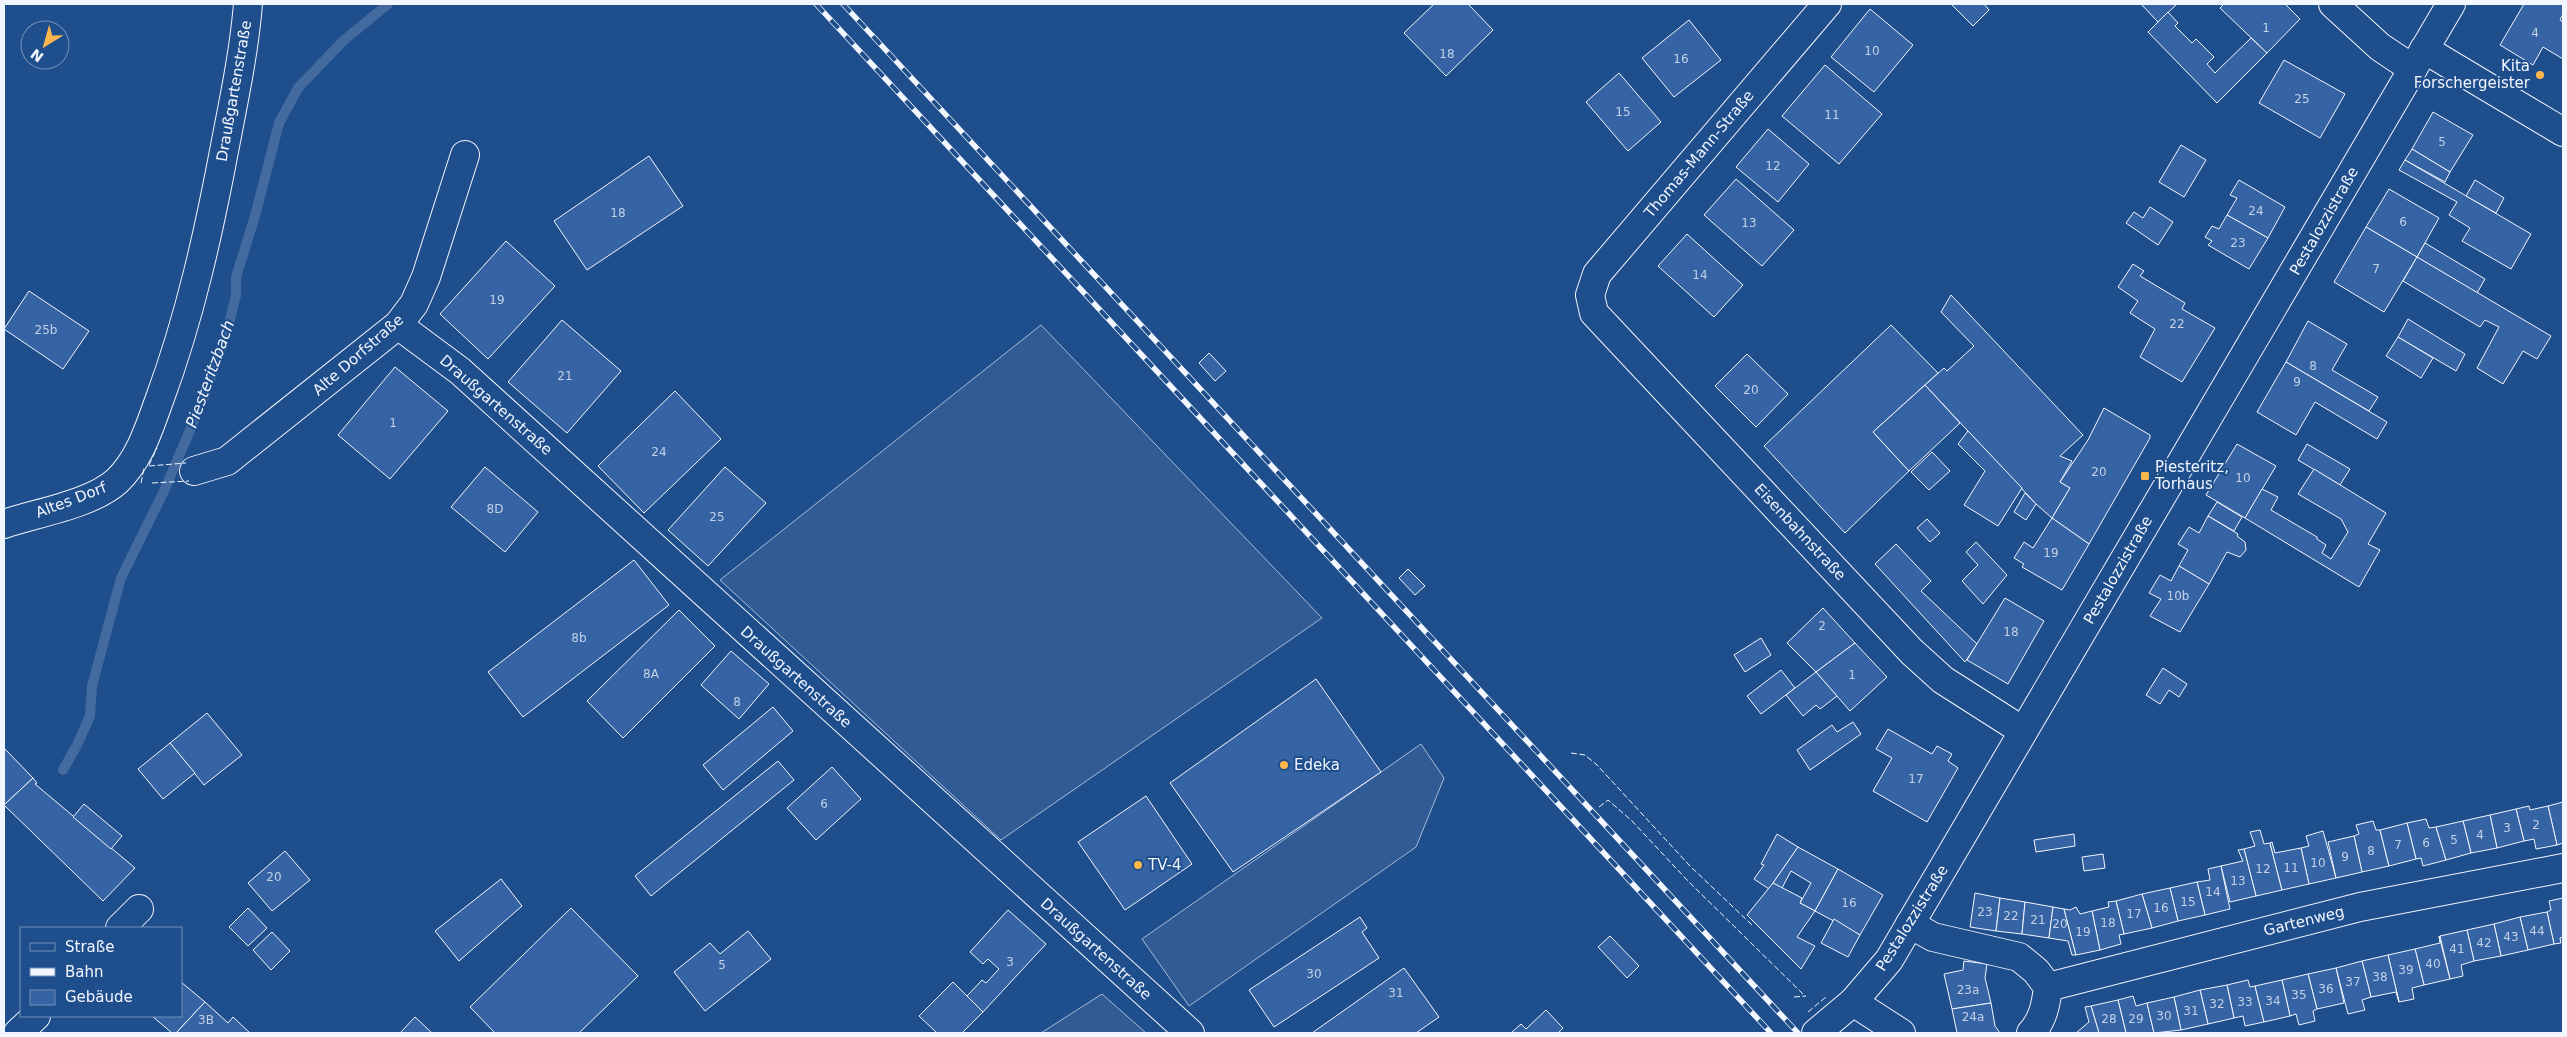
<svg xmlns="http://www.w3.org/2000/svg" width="2567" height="1037" font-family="'DejaVu Sans',sans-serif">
  <rect width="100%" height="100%" fill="#1f4e8c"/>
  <!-- built -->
  <g fill="#305b95" stroke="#a8bbd7">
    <polygon points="1041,325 1322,618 1001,840 720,580"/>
    <polygon points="1421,744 1444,778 1416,847 1189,1006 1142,939"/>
    <polygon points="1102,994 1146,1033 1041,1033"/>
  </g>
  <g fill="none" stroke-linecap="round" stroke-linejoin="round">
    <!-- stream -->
    <polyline stroke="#446ba0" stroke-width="10" points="63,770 77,745 90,716 92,686 121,578 164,491 205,395 228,328 236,295 236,277 255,216 279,123 298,88 343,41 388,4"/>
  </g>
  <!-- building -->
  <g fill="#3563a3" stroke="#f2f6ff">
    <polygon points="1434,4 1468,4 1493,30 1446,76 1404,33"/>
    <polygon points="1951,4 1987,4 1985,5 1989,10 1973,26"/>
    <polygon points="2141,4 2177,4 2158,22"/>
    <polygon points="2224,4 2285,4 2300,19 2267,53 2220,8"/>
    <polygon points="2524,4 2563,4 2563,14 2560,20 2563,22 2563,59 2543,47 2533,65 2500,45"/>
    <polygon points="1870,9 1913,45 1874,92 1831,57"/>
    <polygon points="2168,12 2178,23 2175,26 2192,43 2196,39 2214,57 2207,64 2215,73 2251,38 2267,53 2217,103 2148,32"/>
    <polygon points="1689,20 1721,60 1674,97 1642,58"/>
    <polygon points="2284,60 2345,94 2320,138 2259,103"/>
    <polygon points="1825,65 1882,114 1839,164 1782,116"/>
    <polygon points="1619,73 1661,122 1628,151 1586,102"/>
    <polygon points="2433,112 2473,135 2450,172 2412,149"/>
    <polygon points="1768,129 1809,164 1778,202 1736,167"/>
    <polygon points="2181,145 2206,160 2184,197 2159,182"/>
    <polygon points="2412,149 2450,172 2445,182 2405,160"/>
    <polygon points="649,156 683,206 587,270 554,221"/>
    <polygon points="2405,160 2531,234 2511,269 2462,241 2470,228 2449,215 2457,202 2399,170"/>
    <polygon points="1736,179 1794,230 1762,266 1704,215"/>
    <polygon points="2239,180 2285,207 2268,238 2227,215 2237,198 2230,195"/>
    <polygon points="2475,180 2504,198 2496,213 2466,196"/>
    <polygon points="2389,189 2439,218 2417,257 2366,227"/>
    <polygon points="2150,207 2173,222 2158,245 2126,223 2134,212 2143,218"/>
    <polygon points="2227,215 2268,238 2249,269 2208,245 2212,241 2205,237 2212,226 2219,229"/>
    <polygon points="2366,227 2417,257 2384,312 2334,282"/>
    <polygon points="1687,234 1743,285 1714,317 1658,266"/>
    <polygon points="506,241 555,286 488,359 440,314"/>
    <polygon points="2425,243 2485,279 2477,293 2417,257"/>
    <polygon points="2417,257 2551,336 2537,359 2523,351 2503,384 2477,368 2499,327 2485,320 2480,327 2403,281"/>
    <polygon points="2133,264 2144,271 2140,276 2185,303 2182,309 2215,328 2182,382 2140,357 2155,329 2130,313 2138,301 2118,287"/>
    <polygon points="29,291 89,331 63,369 4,329"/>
    <polygon points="1951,295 2083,435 2060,456 2072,461 2060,482 2070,488 2052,518 2036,504 1925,385 1944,368 1947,371 1974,346 1941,312"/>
    <polygon points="2408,319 2465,354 2456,371 2398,337"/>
    <polygon points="562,320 621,371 567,433 508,382"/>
    <polygon points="2308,321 2347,344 2332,370 2378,397 2369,411 2286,362"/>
    <polygon points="1891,325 1938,373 1873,432 1909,471 1845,533 1764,446"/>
    <polygon points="2398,337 2433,358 2421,378 2386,356"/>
    <polygon points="1209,353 1226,371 1215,381 1199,363"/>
    <polygon points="1747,354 1788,394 1756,427 1715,386"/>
    <polygon points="2286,362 2387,422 2377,439 2315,402 2296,435 2257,412"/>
    <polygon points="395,367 448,411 390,479 338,435"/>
    <polygon points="1925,385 1960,423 1909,471 1873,432"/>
    <polygon points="675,391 721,439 644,513 598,466"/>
    <polygon points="2104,408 2150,435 2150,438 2089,544 2052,518 2070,488 2060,482 2088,440"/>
    <polygon points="1968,431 2022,488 1998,526 1964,505 1985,471 1958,444"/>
    <polygon points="2237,444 2276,466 2245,518 2206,495"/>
    <polygon points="2307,444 2350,469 2340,485 2298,460"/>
    <polygon points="1932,452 1950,471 1929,490 1911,472"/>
    <polygon points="485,467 538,512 505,552 451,507"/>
    <polygon points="725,467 766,503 708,566 668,530"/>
    <polygon points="2314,469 2386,513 2368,544 2380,550 2359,587 2245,518 2262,489 2278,497 2271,510 2317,537 2317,539 2326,545 2322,553 2331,559 2348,532 2341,519 2298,494"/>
    <polygon points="2025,493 2036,504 2026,520 2014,512"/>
    <polygon points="2217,502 2242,517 2234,531 2208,516"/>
    <polygon points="2208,516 2238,534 2237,536 2245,542 2246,550 2240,557 2227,552 2209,584 2179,566 2188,550 2178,544 2189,527 2199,533"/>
    <polygon points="2052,518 2089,544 2062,590 2022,567 2024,564 2014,558 2024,542 2033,548"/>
    <polygon points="1927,519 1940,533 1930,542 1917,528"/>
    <polygon points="1976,542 2007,575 1983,604 1962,581 1978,565 1966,552"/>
    <polygon points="1896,544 1931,581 1921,591 1977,644 1965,662 1875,564"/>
    <polygon points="634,560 669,605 523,717 488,672"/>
    <polygon points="2179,566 2209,584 2180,632 2150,616 2161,599 2149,593 2160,575 2171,581"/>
    <polygon points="1408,569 1425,586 1415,595 1399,578"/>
    <polygon points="2005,598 2044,621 2008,684 1967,660"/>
    <polygon points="1823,608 1855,643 1816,672 1787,643"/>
    <polygon points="679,610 715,646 623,738 587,701"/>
    <polygon points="1761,638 1771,655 1745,672 1734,655"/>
    <polygon points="1855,643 1887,677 1850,711 1816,672"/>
    <polygon points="731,651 769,684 739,719 701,685"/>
    <polygon points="2163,668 2187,684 2179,697 2169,690 2160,704 2146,695"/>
    <polygon points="1781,670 1795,688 1761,714 1747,696"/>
    <polygon points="1816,672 1837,696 1820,709 1816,705 1803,716 1786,695"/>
    <polygon points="1316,679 1381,772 1233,872 1170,783"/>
    <polygon points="773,707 793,731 723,790 703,765"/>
    <polygon points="207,713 242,755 204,785 170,743"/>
    <polygon points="1853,722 1861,734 1810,770 1797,750 1832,725 1837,732"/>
    <polygon points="1888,729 1932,754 1937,746 1952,754 1948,761 1958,768 1927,822 1873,791 1892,758 1876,749"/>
    <polygon points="170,743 195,773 163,799 138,769"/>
    <polygon points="4,748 33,778 4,805"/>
    <polygon points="778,761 794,780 651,896 635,876"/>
    <polygon points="832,767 861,799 816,840 787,808"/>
    <polygon points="33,778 37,783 35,784 135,868 103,901 4,805"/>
    <polygon points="1146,796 1192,864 1125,910 1078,842"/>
    <polygon points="2563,802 2563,843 2557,845 2548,806"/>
    <polygon points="84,804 122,836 111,849 73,817"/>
    <polygon points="2529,806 2530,810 2548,806 2557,845 2536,849 2534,839 2524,841 2516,809"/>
    <polygon points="2516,809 2524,841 2497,848 2490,815"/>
    <polygon points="2490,815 2497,848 2471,853 2463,821"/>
    <polygon points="2426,819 2429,828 2436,827 2446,860 2423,866 2421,858 2416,859 2407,823"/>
    <polygon points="2373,821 2376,830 2380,830 2389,866 2362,872 2354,836 2359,834 2356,825"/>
    <polygon points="2463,821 2471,853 2446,860 2436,827"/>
    <polygon points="2407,823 2416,859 2389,866 2380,830"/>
    <polygon points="2260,830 2264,844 2270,843 2282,890 2256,896 2244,849 2255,846 2250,832"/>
    <polygon points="2323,831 2336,878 2309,884 2301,848 2309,846 2306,836"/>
    <polygon points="1777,834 1798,847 1769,889 1754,879 1764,865 1761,864"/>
    <polygon points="2074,834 2075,846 2036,852 2034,840"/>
    <polygon points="2354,836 2362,872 2336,878 2328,842"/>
    <polygon points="2272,842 2275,853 2301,848 2309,884 2282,890 2270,843"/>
    <polygon points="1798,847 1838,869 1815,911 1800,903 1811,883 1791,871 1782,888 1773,883"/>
    <polygon points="2244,849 2256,896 2230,902 2221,866 2243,861 2238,850"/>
    <polygon points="285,851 310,880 272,911 248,883"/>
    <polygon points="2103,854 2105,868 2084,871 2082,857"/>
    <polygon points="2221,866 2230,909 2205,915 2197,882 2210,880 2208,869"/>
    <polygon points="1838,869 1883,895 1860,935 1815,911"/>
    <polygon points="501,879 522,906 459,961 435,931"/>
    <polygon points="2197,882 2205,915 2178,921 2170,888"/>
    <polygon points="1773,883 1802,898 1800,903 1815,911 1797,937 1815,946 1801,969 1747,915"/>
    <polygon points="2170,888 2178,921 2152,928 2142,894"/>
    <polygon points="1975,893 2000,898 1996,931 1970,927"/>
    <polygon points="2142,894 2152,928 2124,934 2116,901"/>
    <polygon points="2000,898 2025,902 2022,934 1996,931"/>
    <polygon points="2563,898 2563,937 2560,938 2561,943 2554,944 2547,912 2551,910 2549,901"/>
    <polygon points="2116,901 2124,934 2119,935 2121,944 2100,950 2092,911 2109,907 2108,902"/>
    <polygon points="2025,902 2053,907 2049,938 2022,934"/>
    <polygon points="2053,907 2064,909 2076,955 2072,955 2068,941 2049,938"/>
    <polygon points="2076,907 2080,914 2092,911 2100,950 2076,955 2064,909 2070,910"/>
    <polygon points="248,908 267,928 248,946 229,927"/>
    <polygon points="571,908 638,976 579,1033 495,1033 470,1007"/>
    <polygon points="1008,910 1046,944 983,1012 967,996 982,980 986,983 999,969 988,959 983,964 970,952"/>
    <polygon points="2547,912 2554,944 2528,950 2520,917"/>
    <polygon points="1360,917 1367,928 1362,932 1379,958 1274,1027 1249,990"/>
    <polygon points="2520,917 2528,950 2501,956 2494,924"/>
    <polygon points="1834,919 1860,935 1848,957 1821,943"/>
    <polygon points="2494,924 2501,956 2474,961 2467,930"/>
    <polygon points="2467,930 2474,961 2461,965 2463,976 2450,979 2440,936"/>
    <polygon points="748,931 771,959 705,1011 674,972 710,943 720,954"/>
    <polygon points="272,932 290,951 271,970 253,950"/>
    <polygon points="1610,936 1639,966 1627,978 1598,947"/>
    <polygon points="2439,936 2450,979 2424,985 2415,949 2440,943"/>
    <polygon points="2415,949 2424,985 2412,988 2414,999 2399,1002 2388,955"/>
    <polygon points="2388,955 2399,1002 2396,992 2371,997 2362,961"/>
    <polygon points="1964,961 1987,964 1985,978 1991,1003 1952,1009 1944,974 1963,970"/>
    <polygon points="2362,961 2371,997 2362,1000 2365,1010 2348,1014 2336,968"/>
    <polygon points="1404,968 1439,1017 1416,1033 1312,1033"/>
    <polygon points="2336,968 2344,1003 2317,1009 2308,974"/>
    <polygon points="2308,974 2317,1009 2313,1011 2315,1021 2299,1025 2296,1014 2290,1016 2282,980"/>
    <polygon points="2248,980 2250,987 2255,986 2264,1022 2245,1026 2243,1016 2234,1018 2227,985"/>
    <polygon points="2282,980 2290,1016 2264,1022 2255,986"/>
    <polygon points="181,982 205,1002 176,1033 172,1033 152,1016 181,1016"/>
    <polygon points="953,982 983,1012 962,1033 937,1033 919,1016"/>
    <polygon points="2227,985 2234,1018 2208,1024 2200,990"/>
    <polygon points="2200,990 2208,1024 2181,1030 2174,997"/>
    <polygon points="2133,996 2136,1006 2147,1003 2154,1033 2126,1033 2118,1000"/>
    <polygon points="2174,997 2181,1030 2154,1033 2147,1003"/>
    <polygon points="2118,1000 2126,1033 2099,1033 2091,1006"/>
    <polygon points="205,1002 228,1023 233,1017 250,1033 176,1033"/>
    <polygon points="1991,1003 1995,1026 2000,1033 1957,1033 1952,1009"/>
    <polygon points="2091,1006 2099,1033 2076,1033 2089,1022 2085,1007"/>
    <polygon points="1546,1010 1563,1028 1558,1033 1511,1033 1521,1024 1526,1029"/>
    <polygon points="415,1017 432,1033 400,1033"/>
  </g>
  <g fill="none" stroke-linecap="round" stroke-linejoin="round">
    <!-- minor casing -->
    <g stroke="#f2f6ff" stroke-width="30">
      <g id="minor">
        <polyline points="1827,4 1597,274 1590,295 1594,313 1912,652 1943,680 2023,731"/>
        <polyline points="2333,4 2380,47 2413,69"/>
        <polyline points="2424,49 2563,132"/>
        <polyline points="398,325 460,371 1190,1033"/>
        <polyline points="194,471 227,461 398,325 414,304 426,277 465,155"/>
        <path d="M4,524C36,513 92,504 117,481C140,459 149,428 160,398C190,317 209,231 225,146C234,99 244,52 248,4"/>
        <path d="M1910,924L1933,937L2019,957L2036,971L2048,987C2046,1004 2043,1020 2031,1033"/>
        <polyline points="120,928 139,909"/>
        <polyline points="2048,987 2360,907 2563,868"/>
        <polyline points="1853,1002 1901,1033"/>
        <polyline points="18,1033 36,1016"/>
        <polyline points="1816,1033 1853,1002 1889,960 2451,4"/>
      </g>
    </g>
    <!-- minor -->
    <use href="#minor" stroke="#1f4e8c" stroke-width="28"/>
    <!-- rail casing -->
    <g stroke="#f2f6ff" stroke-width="5.5">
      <g id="rail">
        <polyline points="816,4 1771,1033"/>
        <polyline points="843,4 1798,1033"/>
      </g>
    </g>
    <!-- rail -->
    <use href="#rail" stroke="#1f4e8c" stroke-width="4" stroke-dasharray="11" stroke-linecap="butt"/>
    <!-- fence -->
    <g stroke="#f2f6ff" stroke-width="1" stroke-dasharray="6 2.5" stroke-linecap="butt">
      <polyline points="149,465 157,448"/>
      <polyline points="149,466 186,463"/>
      <polyline points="141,483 144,468"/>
      <polyline points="152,483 189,481"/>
      <polyline points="1571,753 1585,755 1597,765 1690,866 1752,925"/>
      <polyline points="1599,807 1608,800 1632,821 1688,881 1804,995"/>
      <polyline points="1794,997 1806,996"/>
      <polyline points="1808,1012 1826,997"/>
    </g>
  </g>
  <!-- markers -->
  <g fill="#ffb74d" stroke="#1f4e8c" stroke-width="2">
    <circle cx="2540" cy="75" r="5"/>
    <rect x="2140" y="471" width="10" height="10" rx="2.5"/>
    <circle cx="1284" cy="765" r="5"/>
    <circle cx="1138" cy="865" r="5"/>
  </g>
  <g text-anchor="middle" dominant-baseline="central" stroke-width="4" stroke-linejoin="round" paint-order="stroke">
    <!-- number labels -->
    <g font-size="12" fill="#c3d1e8">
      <text x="2266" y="28">1</text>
      <text x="2535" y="33">4</text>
      <text x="1872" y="51">10</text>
      <text x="1447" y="54">18</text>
      <text x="1681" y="59">16</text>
      <text x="2302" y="99">25</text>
      <text x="1623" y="112">15</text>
      <text x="1832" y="115">11</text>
      <text x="2442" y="142">5</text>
      <text x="1773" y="166">12</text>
      <text x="2256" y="211">24</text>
      <text x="618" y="213">18</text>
      <text x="2403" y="222">6</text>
      <text x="1749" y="223">13</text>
      <text x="2238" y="243">23</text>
      <text x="2376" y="269">7</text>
      <text x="1700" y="275">14</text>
      <text x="497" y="300">19</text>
      <text x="2177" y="324">22</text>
      <text x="46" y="330">25b</text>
      <text x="2313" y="366">8</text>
      <text x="565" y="376">21</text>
      <text x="2297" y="382">9</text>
      <text x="1751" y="390">20</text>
      <text x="393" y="423">1</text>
      <text x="659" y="452">24</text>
      <text x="2099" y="472">20</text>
      <text x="2243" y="478">10</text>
      <text x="495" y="509">8D</text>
      <text x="717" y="517">25</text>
      <text x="2051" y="553">19</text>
      <text x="2178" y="596">10b</text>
      <text x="1822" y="626">2</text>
      <text x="2011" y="632">18</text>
      <text x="579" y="638">8b</text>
      <text x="651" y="674">8A</text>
      <text x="1852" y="675">1</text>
      <text x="737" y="702">8</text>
      <text x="1916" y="779">17</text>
      <text x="824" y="804">6</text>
      <text x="2536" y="825">2</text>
      <text x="2507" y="828">3</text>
      <text x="2480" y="835">4</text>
      <text x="2454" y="840">5</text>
      <text x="2426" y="843">6</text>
      <text x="2398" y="845">7</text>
      <text x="2371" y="851">8</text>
      <text x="2345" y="857">9</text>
      <text x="2318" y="863">10</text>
      <text x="2291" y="868">11</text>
      <text x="2263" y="869">12</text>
      <text x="274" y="877">20</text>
      <text x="2238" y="881">13</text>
      <text x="2213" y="892">14</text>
      <text x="2188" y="902">15</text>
      <text x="1849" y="903">16</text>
      <text x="2161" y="908">16</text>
      <text x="1985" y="912">23</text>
      <text x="2134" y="914">17</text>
      <text x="2011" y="916">22</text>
      <text x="2038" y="920">21</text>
      <text x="2108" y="923">18</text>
      <text x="2060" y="924">20</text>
      <text x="2537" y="931">44</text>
      <text x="2083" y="932">19</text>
      <text x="2511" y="937">43</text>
      <text x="2484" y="943">42</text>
      <text x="2457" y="949">41</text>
      <text x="1010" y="962">3</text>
      <text x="2433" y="964">40</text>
      <text x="722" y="965">5</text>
      <text x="2406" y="970">39</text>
      <text x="1314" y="974">30</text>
      <text x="2380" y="977">38</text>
      <text x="2353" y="982">37</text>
      <text x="2326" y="989">36</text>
      <text x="1968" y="990">23a</text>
      <text x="1396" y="993">31</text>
      <text x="2299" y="995">35</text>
      <text x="2273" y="1001">34</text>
      <text x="2245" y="1002">33</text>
      <text x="2217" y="1004">32</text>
      <text x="2191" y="1011">31</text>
      <text x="2164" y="1016">30</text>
      <text x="1973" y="1017">24a</text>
      <text x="2109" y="1019">28</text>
      <text x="2136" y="1019">29</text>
      <text x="206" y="1020">3B</text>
    </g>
    <!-- poi labels -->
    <g font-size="15" fill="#f2f6ff" stroke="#1f4e8c" text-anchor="start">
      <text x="2530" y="66" text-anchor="end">Kita<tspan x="2530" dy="17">Forschergeister</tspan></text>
      <text x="2155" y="467">Piesteritz,<tspan x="2155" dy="17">Torhaus</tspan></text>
      <text x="1294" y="765">Edeka</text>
      <text x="1148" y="865">TV-4</text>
    </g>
    <!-- street labels -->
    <g font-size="15" fill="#f2f6ff" stroke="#1f4e8c">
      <text transform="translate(234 91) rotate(-80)">Draußgartenstraße</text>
      <text transform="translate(1699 154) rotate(-50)">Thomas-Mann-Straße</text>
      <text transform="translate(2324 221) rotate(-60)">Pestalozzistraße</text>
      <text transform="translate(358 355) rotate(-41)">Alte Dorfstraße</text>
      <text transform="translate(496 405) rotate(41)">Draußgartenstraße</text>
      <text transform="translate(71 500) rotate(-21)">Altes Dorf</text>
      <text transform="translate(1800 532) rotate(47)">Eisenbahnstraße</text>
      <text transform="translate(2118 570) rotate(-60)">Pestalozzistraße</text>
      <text transform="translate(796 677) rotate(42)">Draußgartenstraße</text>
      <text transform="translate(1912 918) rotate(-58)">Pestalozzistraße</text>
      <text transform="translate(2304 921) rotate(-14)">Gartenweg</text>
      <text transform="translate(1096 949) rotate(42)">Draußgartenstraße</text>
    </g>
    <!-- water labels -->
    <g font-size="16" font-style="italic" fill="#f2f6ff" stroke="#1f4e8c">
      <text transform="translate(210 374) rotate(-70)">Piesteritzbach</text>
    </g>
  </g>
  <!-- border -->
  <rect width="2567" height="1037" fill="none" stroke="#f2f6ff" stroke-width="10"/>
  <!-- legend -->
  <rect x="20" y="927" width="162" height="90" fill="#1f4e8c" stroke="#7391ba"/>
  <rect x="30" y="943" width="25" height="8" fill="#1f4e8c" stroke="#7391ba"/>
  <text x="65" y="952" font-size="15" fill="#f2f6ff">Straße</text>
  <rect x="30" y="968" width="25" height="8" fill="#f2f6ff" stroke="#7391ba"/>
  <text x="65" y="977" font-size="15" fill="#f2f6ff">Bahn</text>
  <rect x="30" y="990" width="25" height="15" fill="#3563a3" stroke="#7391ba"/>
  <text x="65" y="1002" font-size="15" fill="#f2f6ff">Gebäude</text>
  <!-- north arrow -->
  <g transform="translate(45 45) rotate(217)"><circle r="24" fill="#1f4e8c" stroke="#7391ba"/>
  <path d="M0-4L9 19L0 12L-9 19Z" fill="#ffb74d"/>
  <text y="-8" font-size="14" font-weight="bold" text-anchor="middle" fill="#f2f6ff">N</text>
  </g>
</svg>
